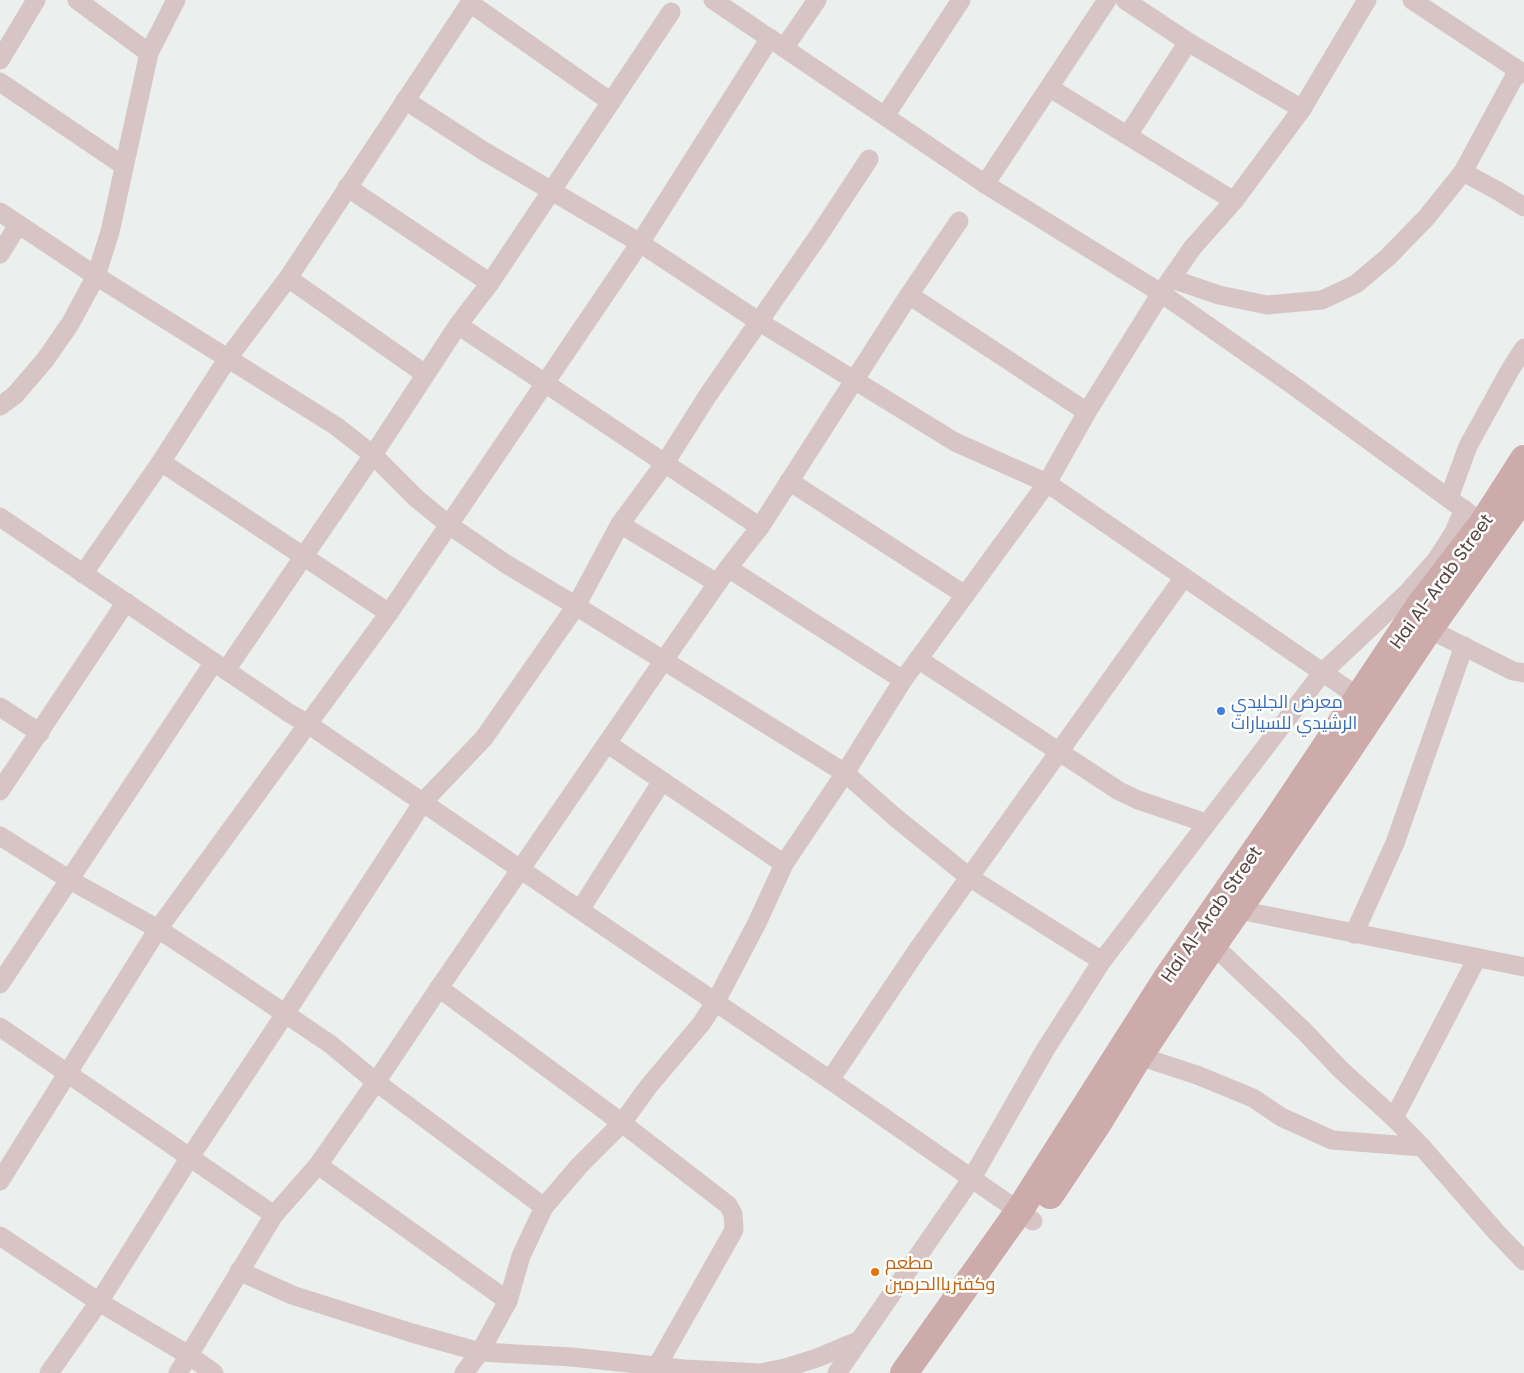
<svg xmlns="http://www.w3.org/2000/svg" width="1524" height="1373" font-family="Poppins,Cairo,sans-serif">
  <rect width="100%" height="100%" fill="#ebefed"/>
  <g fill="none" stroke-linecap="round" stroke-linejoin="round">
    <!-- minor -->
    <g stroke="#d7c4c4" stroke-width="19">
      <polyline points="77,0 149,53"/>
      <polyline points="713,0 985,184 1161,293 1294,386 1474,517"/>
      <polyline points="1125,0 1188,42 1302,109"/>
      <polyline points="1412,0 1524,74"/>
      <polyline points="470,3 611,102"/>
      <polyline points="784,48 817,0"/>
      <polyline points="0,60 36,0"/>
      <polyline points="0,82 124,166"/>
      <polyline points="1050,88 1234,201"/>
      <polyline points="405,100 482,150 640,243 758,321 955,442 1047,483 1360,698"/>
      <polyline points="885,116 961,0"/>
      <polyline points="1128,135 1188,42"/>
      <polyline points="1463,172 1498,191 1524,207"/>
      <polyline points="985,184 1107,0"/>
      <polyline points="347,187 490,283"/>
      <polyline points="0,212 96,276 336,426 373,455 416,498 449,525 506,564 576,606 845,773 896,818 969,877 1102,961"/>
      <polyline points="0,254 18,225"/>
      <polyline points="288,278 425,374"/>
      <polyline points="1172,279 1219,295 1267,305 1322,300 1356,284 1388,257 1426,218 1463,172 1518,70"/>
      <polyline points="909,295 1087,412"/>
      <polyline points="458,325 760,527"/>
      <polyline points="0,406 15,395 45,360 70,324 96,276 110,232 149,53 176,0"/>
      <polyline points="161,462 389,613"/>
      <polyline points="789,481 965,595"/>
      <polyline points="1449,498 1468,446 1510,370 1524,348"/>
      <polyline points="0,517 289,713 308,724 580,910 830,1080 1033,1221"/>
      <polyline points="620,524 717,583"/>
      <polyline points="728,568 903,680"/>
      <polyline points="83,574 161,462 228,358 288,278 472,0"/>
      <polyline points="1429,629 1513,671 1524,673"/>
      <polyline points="918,659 1119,791 1138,800 1206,823"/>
      <polyline points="226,670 373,455 458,325 490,283 671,12"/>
      <polyline points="0,707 40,733"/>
      <polyline points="608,744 784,864"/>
      <polyline points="0,791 126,602"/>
      <polyline points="0,836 70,880 158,929 216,967 330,1044 376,1082 544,1207"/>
      <polyline points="580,910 662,781"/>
      <polyline points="1239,910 1524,967"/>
      <polyline points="1354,934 1395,843 1464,646"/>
      <polyline points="1214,946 1304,1031 1340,1069 1394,1118 1422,1147 1497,1233 1524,1261"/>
      <polyline points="0,984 214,662"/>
      <polyline points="439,988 622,1123 728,1205 733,1214 734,1230 657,1366"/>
      <polyline points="0,1027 274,1215"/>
      <polyline points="1139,1056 1197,1075 1253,1098 1281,1117 1332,1140 1422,1147"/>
      <polyline points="830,1080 918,949 1184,577"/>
      <polyline points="1394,1118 1477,958"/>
      <polyline points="318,1165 508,1301"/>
      <polyline points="0,1181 158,929 389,613 640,243 770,38"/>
      <polyline points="0,1236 99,1302 190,1356 214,1373"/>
      <polyline points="239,1271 292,1295 412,1333 480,1352 572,1357 684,1369 761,1373 785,1368 817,1358 860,1340"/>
      <polyline points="49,1373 99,1302 190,1157 285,1014 423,802 484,738 576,606 620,524 665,463 708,395 819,235 869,159"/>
      <polyline points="178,1373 274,1215 318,1165 376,1082 439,988 664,660 728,568 760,527 909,295 959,221"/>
      <polyline points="464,1373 480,1352 508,1301 521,1256 544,1207 579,1166 622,1123 648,1087 701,1024 715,1003 757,923 784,864 845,773 903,680 1047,483 1087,412 1161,293 1193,247 1234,201 1302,109 1367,0"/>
      <polyline points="837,1373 972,1178 1045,1050 1102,961 1322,673 1406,594 1437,559 1454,532 1464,509"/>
    </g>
    <!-- primary -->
    <g stroke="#cdabaa" stroke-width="28">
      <polyline points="1050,1195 1098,1123 1139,1056 1198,967 1342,759 1429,629 1524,496"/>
      <polyline points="904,1373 1019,1211 1167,978 1280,815 1420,605 1483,523 1524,459"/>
    </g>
  </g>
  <!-- markers -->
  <circle fill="#3f7fe0" stroke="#fff" stroke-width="2" cx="1221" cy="711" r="5"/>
  <circle fill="#e8710a" stroke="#fff" stroke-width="2" cx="875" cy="1272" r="5"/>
  <g text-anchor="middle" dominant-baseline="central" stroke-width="5" stroke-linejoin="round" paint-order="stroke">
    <!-- street labels -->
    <g font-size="18" fill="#5a4444" stroke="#fff">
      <text transform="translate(1441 581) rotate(-54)">Hai Al-Arab Street</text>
      <text transform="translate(1211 914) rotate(-55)">Hai Al-Arab Street</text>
    </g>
    <!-- shop labels -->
    <g font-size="18" fill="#366cbe" stroke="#fff" text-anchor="start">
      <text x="1231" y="701">معرض الجليدي<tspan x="1231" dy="21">الرشيدي للسيارات</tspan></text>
    </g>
    <!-- food labels -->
    <g font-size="18" fill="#c56008" stroke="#fff" text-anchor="start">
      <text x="885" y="1262">مطعم<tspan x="885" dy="21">وكفترياالحرمين</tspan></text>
    </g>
  </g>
</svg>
